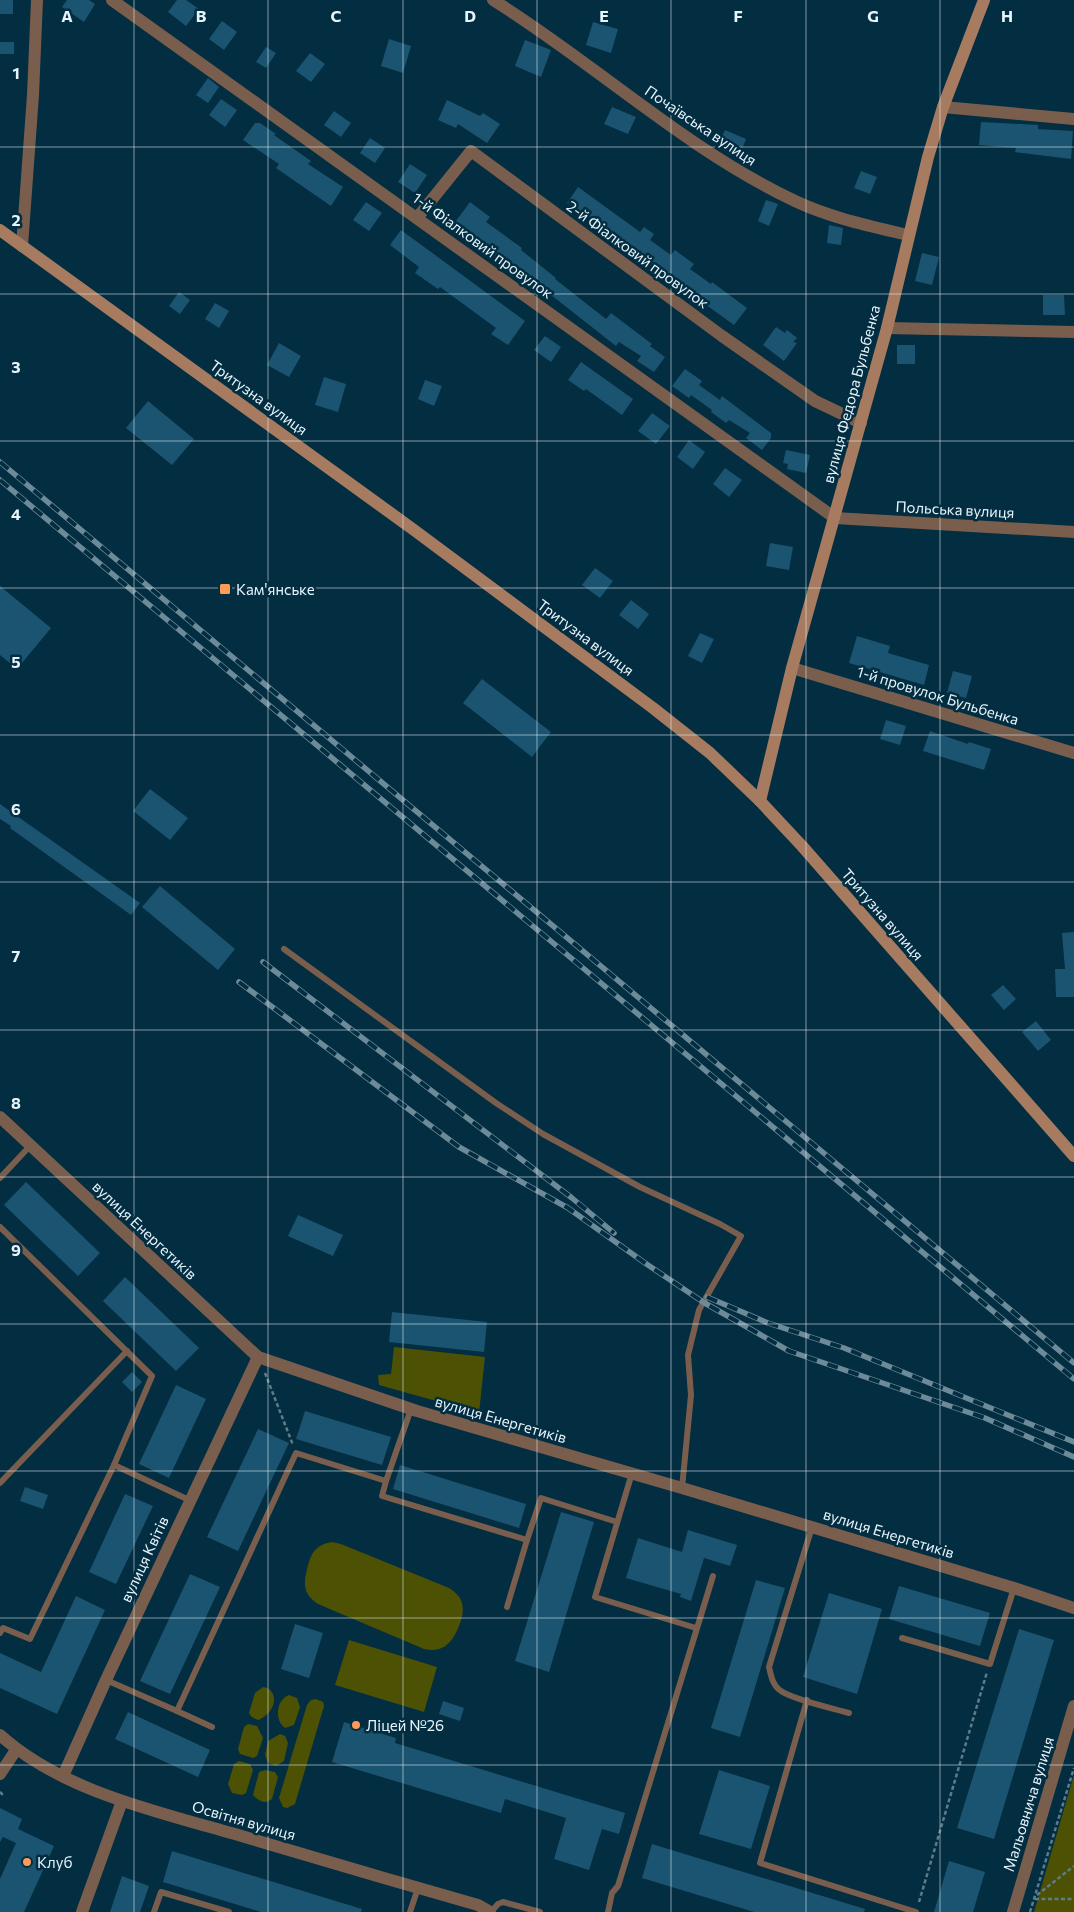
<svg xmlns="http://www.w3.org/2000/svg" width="1074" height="1912" font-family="Commissioner,sans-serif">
  <rect width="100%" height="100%" fill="#032d40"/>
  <!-- green -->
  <g fill="#4d5104">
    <polygon points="394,1347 485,1357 479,1413 379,1385 378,1375 391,1374"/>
    <path d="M332,1542L341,1544L449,1588C455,1592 460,1596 462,1603C464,1611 462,1618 459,1626C452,1643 443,1653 424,1649L318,1604C304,1595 303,1585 307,1569C311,1553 315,1545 332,1542Z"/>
    <polygon points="349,1640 437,1667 424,1712 335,1685"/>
    <path d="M263,1687C276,1689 277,1703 269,1712C267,1715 262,1718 259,1720C254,1719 251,1717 249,1713L255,1693Z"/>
    <path d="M289,1695L297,1698L300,1707L294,1725L285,1728C274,1720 276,1700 289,1695Z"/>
    <polygon points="316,1699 323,1702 324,1706 295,1804 287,1808 283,1807 279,1798 307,1705 311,1700"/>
    <polygon points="248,1724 257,1726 263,1738 257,1756 253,1758 240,1754 238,1749 244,1727"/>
    <polygon points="280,1734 285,1736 288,1743 284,1761 276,1766 268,1763 265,1755 268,1741"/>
    <polygon points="239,1761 250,1764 253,1770 246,1793 242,1795 232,1793 228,1784 234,1764"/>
    <path d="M265,1770L275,1772L278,1777L272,1799C264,1805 259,1801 253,1795L259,1772Z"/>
    <polygon points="1074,1775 1074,1912 1034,1912"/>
  </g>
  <!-- building -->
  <g fill="#1b5470">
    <rect x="0" y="0" width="13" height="14"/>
    <polygon points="67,0 89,0 95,4 84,22 62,7"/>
    <polygon points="177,0 186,0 199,9 186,26 168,12"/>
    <polygon points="222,21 237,32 224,50 209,39"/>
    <polygon points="593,22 618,29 611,53 586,45"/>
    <polygon points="389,39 411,46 403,73 381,66"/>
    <polygon points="525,40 551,50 541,77 515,66"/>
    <rect x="0" y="42" width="14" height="12"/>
    <polygon points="266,47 276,53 266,68 256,62"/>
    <polygon points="310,53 325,64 311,82 296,71"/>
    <polygon points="208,78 219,87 208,103 196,95"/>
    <polygon points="221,99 237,110 225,127 209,115"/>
    <polygon points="447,100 480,116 483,113 500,124 487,143 458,124 456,128 438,120"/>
    <polygon points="612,107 636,117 628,134 604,124"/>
    <polygon points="334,111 351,123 341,137 324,125"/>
    <polygon points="981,122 1038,125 1038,129 1073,131 1071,159 1015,152 1016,148 979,145"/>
    <polygon points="255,123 260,123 276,134 274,135 311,161 308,164 343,187 331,206 276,168 279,164 243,140"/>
    <polygon points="725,130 746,139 740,154 718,145"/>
    <polygon points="370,138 385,148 375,163 360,153"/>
    <polygon points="410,164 427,175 415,193 398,182"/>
    <polygon points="861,171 877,177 870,194 854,188"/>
    <polygon points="578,187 640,232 644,227 654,234 650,240 671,255 675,250 694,264 690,269 711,284 712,282 747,308 734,325 611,236 607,240 596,232 599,228 595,226 597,224 567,203"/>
    <polygon points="766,200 778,204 769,226 758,221"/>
    <polygon points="366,202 382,213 369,231 353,220"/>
    <polygon points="470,202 490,217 486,222 522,248 521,250 556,278 555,279 606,319 611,313 652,344 650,346 665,357 654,372 637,361 641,356 619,342 616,346 546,291 490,253 453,225"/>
    <polygon points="829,225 843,228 841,245 827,243"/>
    <polygon points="401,230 525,321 508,345 491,334 496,328 440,287 438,289 415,273 419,267 390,245"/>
    <polygon points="922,253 939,257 932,285 915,281"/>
    <polygon points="179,292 190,300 180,314 169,306"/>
    <polygon points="1043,295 1064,295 1065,315 1043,315"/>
    <polygon points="215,303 229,311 219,328 205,319"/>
    <polygon points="776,327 785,333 787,330 797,338 793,342 797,343 784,361 763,345"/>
    <polygon points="545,336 561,347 551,362 534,350"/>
    <polygon points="279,343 301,356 289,377 267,365"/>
    <rect x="897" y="345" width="18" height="19"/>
    <polygon points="581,362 633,399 622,415 586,389 584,391 568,380"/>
    <polygon points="685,369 702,381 699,385 720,400 722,396 771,433 771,438 762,450 746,438 750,433 729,420 726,423 711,412 712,410 691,395 689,398 672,386"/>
    <polygon points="324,377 346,384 338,412 315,405"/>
    <polygon points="425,380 442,386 434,406 418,399"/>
    <polygon points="148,401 194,439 172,465 126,428"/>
    <polygon points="652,413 670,426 656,444 638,431"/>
    <polygon points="689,440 705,452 693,469 677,457"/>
    <polygon points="786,450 810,455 806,473 787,469 788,464 783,463"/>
    <polygon points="725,468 742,480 729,497 713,484"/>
    <polygon points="770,543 793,547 789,570 766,566"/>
    <polygon points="595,568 613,581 600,598 582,585"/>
    <polygon points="0,586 51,628 17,669 0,655"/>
    <polygon points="631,600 649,614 638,629 619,615"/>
    <polygon points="700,633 714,639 702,663 688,656"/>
    <polygon points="857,636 890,646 888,653 929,665 924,685 849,663"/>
    <polygon points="953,671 972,676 966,698 947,693"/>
    <polygon points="482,679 551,732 532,757 463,703"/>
    <polygon points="886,720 906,726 900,745 880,739"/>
    <polygon points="930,731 968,744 969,742 991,749 984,770 923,751"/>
    <polygon points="150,789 188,818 170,840 133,811"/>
    <polygon points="0,804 140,903 131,915 10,828 11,826 0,819"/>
    <polygon points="160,886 235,949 218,970 142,907"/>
    <polygon points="1074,932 1074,997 1056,997 1055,969 1065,969 1062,933"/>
    <polygon points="1003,985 1016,999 1004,1010 991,995"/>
    <polygon points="1036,1021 1051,1040 1038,1051 1022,1032"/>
    <polygon points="26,1182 100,1253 78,1276 4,1205"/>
    <polygon points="298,1215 343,1235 333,1256 288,1236"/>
    <polygon points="125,1277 199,1348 176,1371 103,1301"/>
    <polygon points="392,1312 487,1322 484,1352 389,1342"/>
    <polygon points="132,1372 142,1382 132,1392 122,1382"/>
    <polygon points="176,1385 206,1399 169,1478 139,1464"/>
    <polygon points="305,1411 391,1437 382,1465 296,1439"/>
    <polygon points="258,1429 289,1443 238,1551 207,1537"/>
    <polygon points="400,1465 526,1504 519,1528 393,1489"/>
    <polygon points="25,1487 48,1495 43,1509 20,1501"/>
    <polygon points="125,1494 153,1506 116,1584 89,1572"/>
    <polygon points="561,1512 594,1522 549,1672 515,1661"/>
    <polygon points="688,1530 737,1545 730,1566 704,1558 691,1601 680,1597 681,1594 626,1578 638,1538 682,1552"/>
    <polygon points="190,1574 220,1587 170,1694 140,1681"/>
    <polygon points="756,1580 785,1588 740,1737 711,1728"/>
    <polygon points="899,1586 990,1613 980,1646 889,1619"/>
    <polygon points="829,1593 882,1609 857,1694 803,1677"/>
    <polygon points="76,1596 105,1610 57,1714 0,1688 0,1653 41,1672"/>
    <polygon points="295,1624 323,1633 309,1678 281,1669"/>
    <polygon points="1019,1629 1054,1640 994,1839 957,1828"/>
    <polygon points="443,1701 464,1708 460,1721 439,1714"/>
    <polygon points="128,1712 210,1750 198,1777 115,1739"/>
    <polygon points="344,1722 396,1738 395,1743 625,1813 619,1834 602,1829 589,1870 554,1859 566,1818 505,1799 501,1813 332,1762"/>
    <polygon points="719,1770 770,1786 751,1849 699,1834"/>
    <polygon points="0,1808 22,1819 18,1829 54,1846 24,1912 0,1912 0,1879 16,1843 3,1837 0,1842"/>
    <polygon points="652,1844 865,1909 864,1912 754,1912 642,1878"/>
    <polygon points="172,1851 362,1909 361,1912 261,1912 163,1882"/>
    <polygon points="949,1861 985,1872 973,1912 934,1912"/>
    <polygon points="122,1876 149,1886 140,1912 110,1912"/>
  </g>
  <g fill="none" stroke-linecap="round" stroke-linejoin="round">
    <!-- path -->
    <g stroke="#5d7c8a" stroke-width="2.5" stroke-dasharray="4 2.5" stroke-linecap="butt">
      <polyline points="265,1373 293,1445"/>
      <polyline points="0,1792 2,1794 0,1797"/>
      <polyline points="1037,1895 1074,1866"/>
      <polyline points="1035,1899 1074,1899"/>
      <polyline points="919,1902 987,1672"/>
      <polyline points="1030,1912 1074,1768"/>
    </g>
    <!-- lane -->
    <g stroke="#795e4d" stroke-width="6">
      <polyline points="284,949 496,1103 543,1134 640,1187 720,1224 741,1236 699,1310 688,1355 691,1395 682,1488"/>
      <polyline points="0,1178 30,1146"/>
      <polyline points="0,1227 152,1376 114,1465"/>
      <polyline points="632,1473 595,1597 696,1628"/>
      <polyline points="386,1481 382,1496 527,1540 541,1498 617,1522"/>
      <polyline points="0,1483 127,1351"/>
      <path d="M812,1527L769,1667C771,1676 773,1686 781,1691C794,1700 832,1708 849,1713"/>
      <polyline points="507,1607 527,1540"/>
      <polyline points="0,1633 3,1628 30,1639 114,1465 189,1500"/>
      <polyline points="902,1638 990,1664 1014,1588"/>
      <polyline points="106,1680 177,1711 296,1453 386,1481 411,1409"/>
      <polyline points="807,1700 760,1863 916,1912"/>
      <polyline points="177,1711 212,1727"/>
      <polyline points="154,1912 161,1892 229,1912"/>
      <polyline points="410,1912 418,1888"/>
      <polyline points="491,1912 498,1904 503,1902 540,1912"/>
      <polyline points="608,1912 612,1893 618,1886 713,1576"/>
    </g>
    <!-- street -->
    <g stroke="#795e4d" stroke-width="12">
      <polyline points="112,0 835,518 1074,532"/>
      <path d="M493,0C596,64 685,149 795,201C831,218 870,226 908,235"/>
      <polyline points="943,107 1074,119"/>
      <polyline points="417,218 471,151 722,336 815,401 861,423"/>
      <polyline points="22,246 33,95 37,0"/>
      <polyline points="887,328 1074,332"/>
      <polyline points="792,668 1074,753"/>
      <polyline points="0,1117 258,1357 417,1411 682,1488 1014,1588 1074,1608"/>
      <path d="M0,1735C64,1793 164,1813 245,1837C323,1860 400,1883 478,1905L490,1912"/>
      <polyline points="0,1774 16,1750"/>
      <polyline points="63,1776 106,1680 258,1357"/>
      <polyline points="82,1912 122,1801"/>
      <polyline points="1013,1912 1074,1706"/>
    </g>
    <!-- secondary -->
    <g stroke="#a77b60" stroke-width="12">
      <polyline points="0,230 414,530 653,708 710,753 760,801 802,846 1074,1156"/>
      <polyline points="760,801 792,668 887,328 928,157 943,107 984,0"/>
    </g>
    <!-- rail casing -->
    <g stroke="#6d8a98" stroke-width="5.5">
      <g id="rail">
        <polyline points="0,462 1074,1363"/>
        <polyline points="0,480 1074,1379"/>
        <polyline points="263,962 572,1198 614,1233"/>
        <polyline points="239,982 459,1147 568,1208 645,1263 703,1302 789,1351 985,1418 1074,1457"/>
        <polyline points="707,1297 768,1323 844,1348 1074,1442"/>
      </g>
    </g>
    <!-- rail -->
    <use href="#rail" stroke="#032d40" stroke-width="4" stroke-dasharray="11" stroke-linecap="butt"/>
  </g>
  <!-- grid -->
  <path fill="none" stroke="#e6f4fc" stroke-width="1" stroke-opacity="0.55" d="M134,0V1912M268,0V1912M403,0V1912M537,0V1912M671,0V1912M806,0V1912M940,0V1912M0,147H1074M0,294H1074M0,441H1074M0,588H1074M0,735H1074M0,882H1074M0,1030H1074M0,1177H1074M0,1324H1074M0,1471H1074M0,1618H1074M0,1765H1074"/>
  <!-- markers -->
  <g fill="#fe9b58" stroke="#032d40" stroke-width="2">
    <rect x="219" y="583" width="12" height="12" rx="2.5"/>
    <circle cx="356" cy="1725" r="5"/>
    <circle cx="27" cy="1862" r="5"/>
  </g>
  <g text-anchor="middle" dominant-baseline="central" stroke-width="5" stroke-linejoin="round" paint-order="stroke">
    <!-- street labels -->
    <g font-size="15" fill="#e6f4fc" stroke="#032d40">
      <text transform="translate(701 125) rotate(34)">Почаївська вулиця</text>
      <text transform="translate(483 245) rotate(36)">1-й Фіалковий провулок</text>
      <text transform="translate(638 254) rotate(36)">2-й Фіалковий провулок</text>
      <text transform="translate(851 394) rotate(-75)">вулиця Федора Бульбенка</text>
      <text transform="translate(259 397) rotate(36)">Тритузна вулиця</text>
      <text transform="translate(955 509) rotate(3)">Польська вулиця</text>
      <text transform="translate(586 637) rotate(37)">Тритузна вулиця</text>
      <text transform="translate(938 695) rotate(17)">1-й провулок Бульбенка</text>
      <text transform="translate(883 914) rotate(49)">Тритузна вулиця</text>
      <text transform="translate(145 1230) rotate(43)">вулиця Енергетиків</text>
      <text transform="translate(501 1419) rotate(16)">вулиця Енергетиків</text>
      <text transform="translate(889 1533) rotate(17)">вулиця Енергетиків</text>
      <text transform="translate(144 1559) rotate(-65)">вулиця Квітів</text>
      <text transform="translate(1028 1804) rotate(-73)">Мальовнича вулиця</text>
      <text transform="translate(244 1820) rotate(16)">Освітня вулиця</text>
    </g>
    <!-- poi labels -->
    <g font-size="15" fill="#e6f4fc" stroke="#032d40" text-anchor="start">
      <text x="236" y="589">Кам'янське</text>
      <text x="366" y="1725">Ліцей №26</text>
      <text x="37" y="1862">Клуб</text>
    </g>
  </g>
  <g font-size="16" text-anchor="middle" font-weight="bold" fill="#e6f4fc" stroke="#032d40" stroke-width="5" stroke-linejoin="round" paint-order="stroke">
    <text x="67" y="22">A</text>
    <text x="201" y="22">B</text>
    <text x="336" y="22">C</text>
    <text x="470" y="22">D</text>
    <text x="604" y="22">E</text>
    <text x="738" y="22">F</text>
    <text x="873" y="22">G</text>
    <text x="1007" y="22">H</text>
    <text x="16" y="79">1</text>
    <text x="16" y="226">2</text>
    <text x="16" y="373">3</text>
    <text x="16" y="520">4</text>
    <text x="16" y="668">5</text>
    <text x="16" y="815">6</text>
    <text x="16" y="962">7</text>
    <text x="16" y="1109">8</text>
    <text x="16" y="1256">9</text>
  </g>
</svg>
